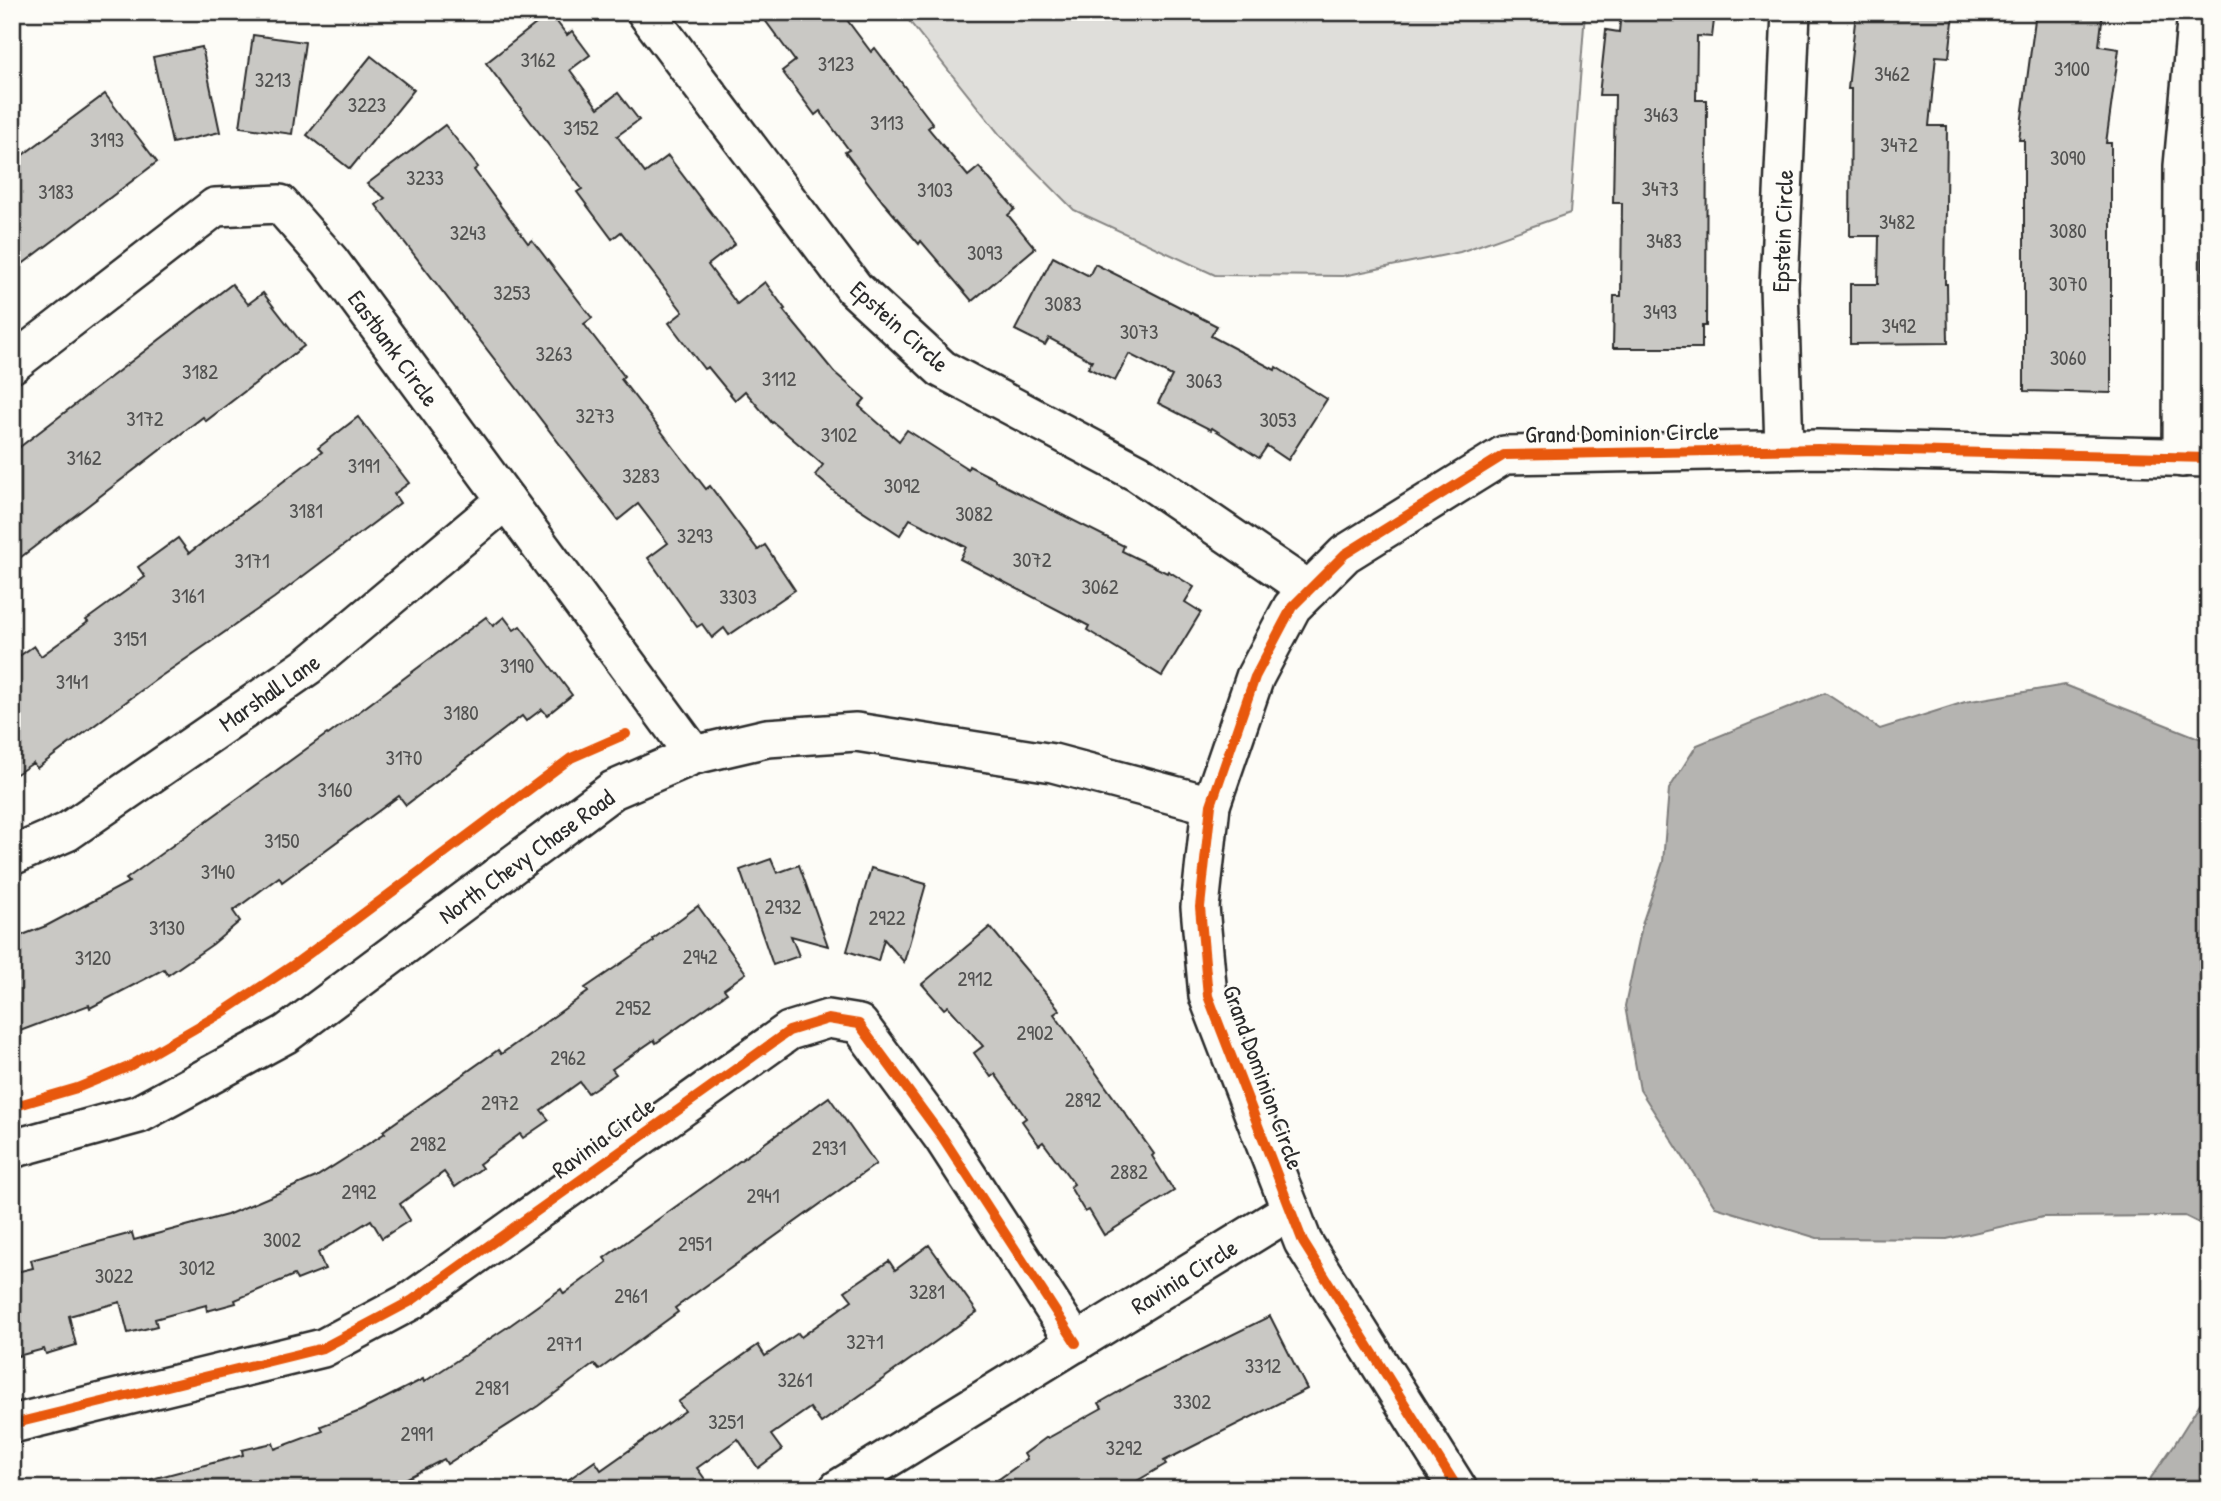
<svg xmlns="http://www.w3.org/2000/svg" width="2221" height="1501" font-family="'Patrick Hand',sans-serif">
  <rect width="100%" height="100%" fill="#fdfcf7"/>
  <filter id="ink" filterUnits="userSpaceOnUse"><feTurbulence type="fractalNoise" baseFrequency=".0143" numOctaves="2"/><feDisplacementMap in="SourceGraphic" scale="14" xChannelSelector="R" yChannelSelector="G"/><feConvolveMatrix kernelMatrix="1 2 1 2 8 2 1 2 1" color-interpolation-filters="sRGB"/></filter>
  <g filter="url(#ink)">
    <!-- green -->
    <polygon fill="#dfdeda" stroke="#858482" stroke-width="2" points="902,12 1585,12 1570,213 1460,252 1343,276 1215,275 1074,210 1000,135"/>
    <!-- water -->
    <g fill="#b5b4b1" stroke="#7e7d7b" stroke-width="2">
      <polygon points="2065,685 2209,742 2209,1228 2185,1216 2043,1217 1947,1239 1817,1238 1715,1207 1640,1090 1625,1006 1643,921 1663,862 1669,789 1697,745 1825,693 1880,729 1965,702"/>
      <polygon points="2209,1389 2209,1489 2143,1489 2174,1445"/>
    </g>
    <!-- building -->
    <g fill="#c9c8c4" stroke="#2b2b2b" stroke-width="2">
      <polygon points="759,12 841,12 871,52 875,48 933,124 928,128 968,176 979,167 1015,209 1008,215 1035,248 972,301 921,241 919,244 883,202 845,152 849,150 820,111 815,115 782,71 795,61"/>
      <polygon points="1621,12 1715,12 1712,37 1697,36 1696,100 1707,100 1706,326 1702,326 1702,348 1613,348 1614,296 1621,296 1622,203 1613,203 1615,95 1599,95 1606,30 1619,32"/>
      <polygon points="1856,12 1954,12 1949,57 1936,56 1929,126 1947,126 1945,284 1947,284 1948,343 1850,344 1850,284 1878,284 1879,236 1850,236 1851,89 1848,89"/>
      <polygon points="2036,12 2103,12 2099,46 2119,49 2106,143 2111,143 2111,393 2024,391 2024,140 2019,140"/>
      <polygon points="550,13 567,35 572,31 590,55 570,70 598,108 618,93 639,120 617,136 645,173 668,156 735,244 708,265 737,304 765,282 785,309 783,310 834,372 865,399 859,406 899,441 907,430 968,469 969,466 995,479 995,481 1124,546 1122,551 1167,573 1168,571 1194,587 1185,602 1201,612 1162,676 1087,630 1089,626 960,559 966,547 910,519 900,535 837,494 815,475 823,465 773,422 772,423 745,391 735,400 708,367 704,369 669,323 683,312 621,232 612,239 577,192 582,189 486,63"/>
      <polygon points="253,35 305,42 292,134 240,127"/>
      <polygon points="202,47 220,132 172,143 153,57"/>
      <polygon points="371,56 414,90 350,169 307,135"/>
      <polygon points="105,94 157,162 12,272 12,163"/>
      <polygon points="445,125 478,167 474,170 528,243 532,240 592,318 584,324 624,376 621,379 706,489 710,486 758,550 765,545 795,590 729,635 724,628 712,638 702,624 697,627 648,558 668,543 638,504 618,520 376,205 385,198 367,184"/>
      <polygon points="1053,257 1089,276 1095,264 1133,283 1217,326 1211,336 1275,370 1276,367 1327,399 1288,460 1267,446 1259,458 1212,428 1211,430 1158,403 1172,376 1129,354 1115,381 1088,368 1092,361 1049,338 1045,345 1015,330"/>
      <polygon points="232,284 248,304 263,293 304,346 206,421 203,417 12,564 12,453"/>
      <polygon points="358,417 409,483 394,494 400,503 274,598 154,681 37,768 33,763 12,777 12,661 34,646 41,656 88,622 86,620 145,577 138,567 178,538 189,553 322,452 318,448"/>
      <polygon points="486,617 493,626 504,617 514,630 520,626 572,695 547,715 542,709 526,721 522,716 406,805 399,796 282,882 279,877 233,911 240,921 213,944 168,975 164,969 90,1008 89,1005 12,1034 12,939 46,926 129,882 126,879 327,734 328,735"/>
      <polygon points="771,859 777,873 799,865 828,946 791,936 799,956 773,965 740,870"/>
      <polygon points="871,868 926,884 904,962 884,939 878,961 847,951"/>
      <polygon points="698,906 746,973 724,989 727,993 656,1043 654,1040 612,1069 616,1074 588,1093 580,1082 541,1110 549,1120 523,1138 520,1134 479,1164 482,1168 455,1187 444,1172 400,1204 410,1220 382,1238 371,1220 318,1253 325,1269 297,1280 294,1275 235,1300 236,1303 207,1311 206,1305 155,1319 157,1326 128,1333 120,1302 69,1316 76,1345 46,1354 44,1349 18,1356 12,1333 12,1273 33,1268 31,1260 132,1233 134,1240 227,1215 316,1177 385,1133 383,1131 498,1050 501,1054 588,992 585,988 654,941 653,939"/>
      <polygon points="990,927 1060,1010 1054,1014 1154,1154 1152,1156 1174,1191 1104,1235 1089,1210 1085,1212 1070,1187 1074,1184 1043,1142 1039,1145 1022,1121 1026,1118 995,1074 991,1077 974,1053 983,1046 948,1006 944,1009 922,984"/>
      <polygon points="829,1097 876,1164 675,1308 678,1312 599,1370 594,1364 538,1406 447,1464 444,1459 386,1489 149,1489 148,1480 243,1455 242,1450 273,1443 275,1449 323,1431 321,1426 360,1411 423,1379 424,1382 509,1326 561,1289 564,1294 607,1262 604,1258"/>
      <polygon points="929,1245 977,1312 821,1423 810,1408 771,1435 782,1450 758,1468 738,1439 697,1468 712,1489 555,1489 595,1461 601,1470 685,1411 678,1402 758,1345 765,1356 798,1333 801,1337 852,1300 845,1291 889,1261 895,1270"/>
      <polygon points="1270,1316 1307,1389 1164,1461 1166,1464 1123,1489 985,1489 1027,1459 1024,1454 1047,1437 1048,1438 1102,1408 1099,1403 1136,1382"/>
    </g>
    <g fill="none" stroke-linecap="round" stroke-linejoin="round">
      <!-- minor casing -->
      <g stroke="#2b2b2b" stroke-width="42">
        <g id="minor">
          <polyline points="646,12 854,288 942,369 1138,473 1309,590"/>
          <polyline points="12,364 215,207 280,204 330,261 694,755"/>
          <polyline points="1784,449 1779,286 1791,12"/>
          <polyline points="2182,458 2183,166 2197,12"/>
          <polyline points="12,856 67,832 308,666 506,500"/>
          <polyline points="12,1149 139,1114 286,1034 613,790 694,755 767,738 856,732 1053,763 1211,805"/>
          <polyline points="12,1424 323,1348 411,1301 789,1031 828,1019 859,1024 943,1138 1076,1343"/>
          <polyline points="838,1489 1291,1210"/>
          <polyline points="1458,1489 1303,1242 1208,996 1200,907 1211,805 1255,677 1292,607 1345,554 1504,455 1818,449 2209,458"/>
        </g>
      </g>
      <!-- minor -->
      <use href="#minor" stroke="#fdfcf7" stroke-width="37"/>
      <!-- cycleway casing -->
      <g stroke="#fdfcf7" stroke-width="15">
        <g id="cycleway">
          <polyline points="12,1107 77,1088 128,1067 220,1014 292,966 356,919 571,758 626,734"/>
          <polyline points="12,1424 323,1348 411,1301 789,1031 828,1019 859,1024 943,1138 1076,1343"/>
          <polyline points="1458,1489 1303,1242 1208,996 1200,907 1211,805 1255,677 1292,607 1345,554 1504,455 1818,449 2209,458"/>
        </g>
      </g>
      <!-- cycleway -->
      <use href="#cycleway" stroke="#e8590c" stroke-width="10"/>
    </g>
  </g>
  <g text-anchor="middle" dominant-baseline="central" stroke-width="5" stroke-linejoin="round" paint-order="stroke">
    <!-- number labels -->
    <g font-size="21" fill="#525251">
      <text x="538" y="59">3162</text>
      <text x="836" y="63">3123</text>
      <text x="2072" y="68">3100</text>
      <text x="1892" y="73">3462</text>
      <text x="273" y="79">3213</text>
      <text x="367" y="104">3223</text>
      <text x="1661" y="114">3463</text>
      <text x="887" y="122">3113</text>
      <text x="581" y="127">3152</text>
      <text x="107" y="139">3193</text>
      <text x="1899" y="144">3472</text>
      <text x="2068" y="157">3090</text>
      <text x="425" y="177">3233</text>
      <text x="1660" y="188">3473</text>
      <text x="935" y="189">3103</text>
      <text x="56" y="191">3183</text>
      <text x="1897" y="221">3482</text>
      <text x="2068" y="230">3080</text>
      <text x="468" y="232">3243</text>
      <text x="1664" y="240">3483</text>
      <text x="985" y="252">3093</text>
      <text x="2068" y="283">3070</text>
      <text x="512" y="292">3253</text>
      <text x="1063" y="303">3083</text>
      <text x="1660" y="311">3493</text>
      <text x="1899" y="325">3492</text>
      <text x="1139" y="331">3073</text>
      <text x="554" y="353">3263</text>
      <text x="2068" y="357">3060</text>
      <text x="200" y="371">3182</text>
      <text x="779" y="378">3112</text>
      <text x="1204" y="380">3063</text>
      <text x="595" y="415">3273</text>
      <text x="145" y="418">3172</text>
      <text x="1278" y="419">3053</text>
      <text x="839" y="434">3102</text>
      <text x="84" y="457">3162</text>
      <text x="364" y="465">3191</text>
      <text x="641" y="475">3283</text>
      <text x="902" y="485">3092</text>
      <text x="306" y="510">3181</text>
      <text x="974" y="513">3082</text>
      <text x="695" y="535">3293</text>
      <text x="1032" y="559">3072</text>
      <text x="252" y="560">3171</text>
      <text x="1100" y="586">3062</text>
      <text x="188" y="595">3161</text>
      <text x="738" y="596">3303</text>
      <text x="130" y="638">3151</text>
      <text x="517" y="665">3190</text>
      <text x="72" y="681">3141</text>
      <text x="461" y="712">3180</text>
      <text x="404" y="757">3170</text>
      <text x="335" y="789">3160</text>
      <text x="282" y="840">3150</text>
      <text x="218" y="871">3140</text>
      <text x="783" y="906">2932</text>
      <text x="887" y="917">2922</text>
      <text x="167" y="927">3130</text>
      <text x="700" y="956">2942</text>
      <text x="93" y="957">3120</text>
      <text x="975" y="978">2912</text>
      <text x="633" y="1007">2952</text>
      <text x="1035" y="1032">2902</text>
      <text x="568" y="1057">2962</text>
      <text x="1083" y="1099">2892</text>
      <text x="500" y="1102">2972</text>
      <text x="428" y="1143">2982</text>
      <text x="829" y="1147">2931</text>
      <text x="1129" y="1171">2882</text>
      <text x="359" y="1191">2992</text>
      <text x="763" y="1195">2941</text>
      <text x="282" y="1239">3002</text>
      <text x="695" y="1243">2951</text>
      <text x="197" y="1267">3012</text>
      <text x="114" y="1275">3022</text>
      <text x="927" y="1291">3281</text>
      <text x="631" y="1295">2961</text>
      <text x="865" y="1341">3271</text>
      <text x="564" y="1343">2971</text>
      <text x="1263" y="1365">3312</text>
      <text x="795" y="1379">3261</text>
      <text x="492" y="1387">2981</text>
      <text x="1192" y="1401">3302</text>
      <text x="726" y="1421">3251</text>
      <text x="417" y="1433">2991</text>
      <text x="1124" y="1447">3292</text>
    </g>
    <!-- street labels -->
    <g font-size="24" fill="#2b2b2b" stroke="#fdfcf7">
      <text transform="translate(1782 231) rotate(-88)">Epstein Circle</text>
      <text transform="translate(900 326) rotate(42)">Epstein Circle</text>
      <text transform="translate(394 348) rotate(54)">Eastbank Circle</text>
      <text transform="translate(1622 432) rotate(-1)">Grand Dominion Circle</text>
      <text transform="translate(269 692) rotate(-35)">Marshall Lane</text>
      <text transform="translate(526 856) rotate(-36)">North Chevy Chase Road</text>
      <text transform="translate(1264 1077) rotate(70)">Grand Dominion Circle</text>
      <text transform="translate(603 1137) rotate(-36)">Ravinia Circle</text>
      <text transform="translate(1184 1276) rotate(-32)">Ravinia Circle</text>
    </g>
  </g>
  <!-- margin -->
  <rect width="2221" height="1501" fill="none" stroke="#fdfcf7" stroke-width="42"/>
  <rect x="21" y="21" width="2179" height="1459" fill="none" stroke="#2b2b2b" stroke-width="2.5" filter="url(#ink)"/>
</svg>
